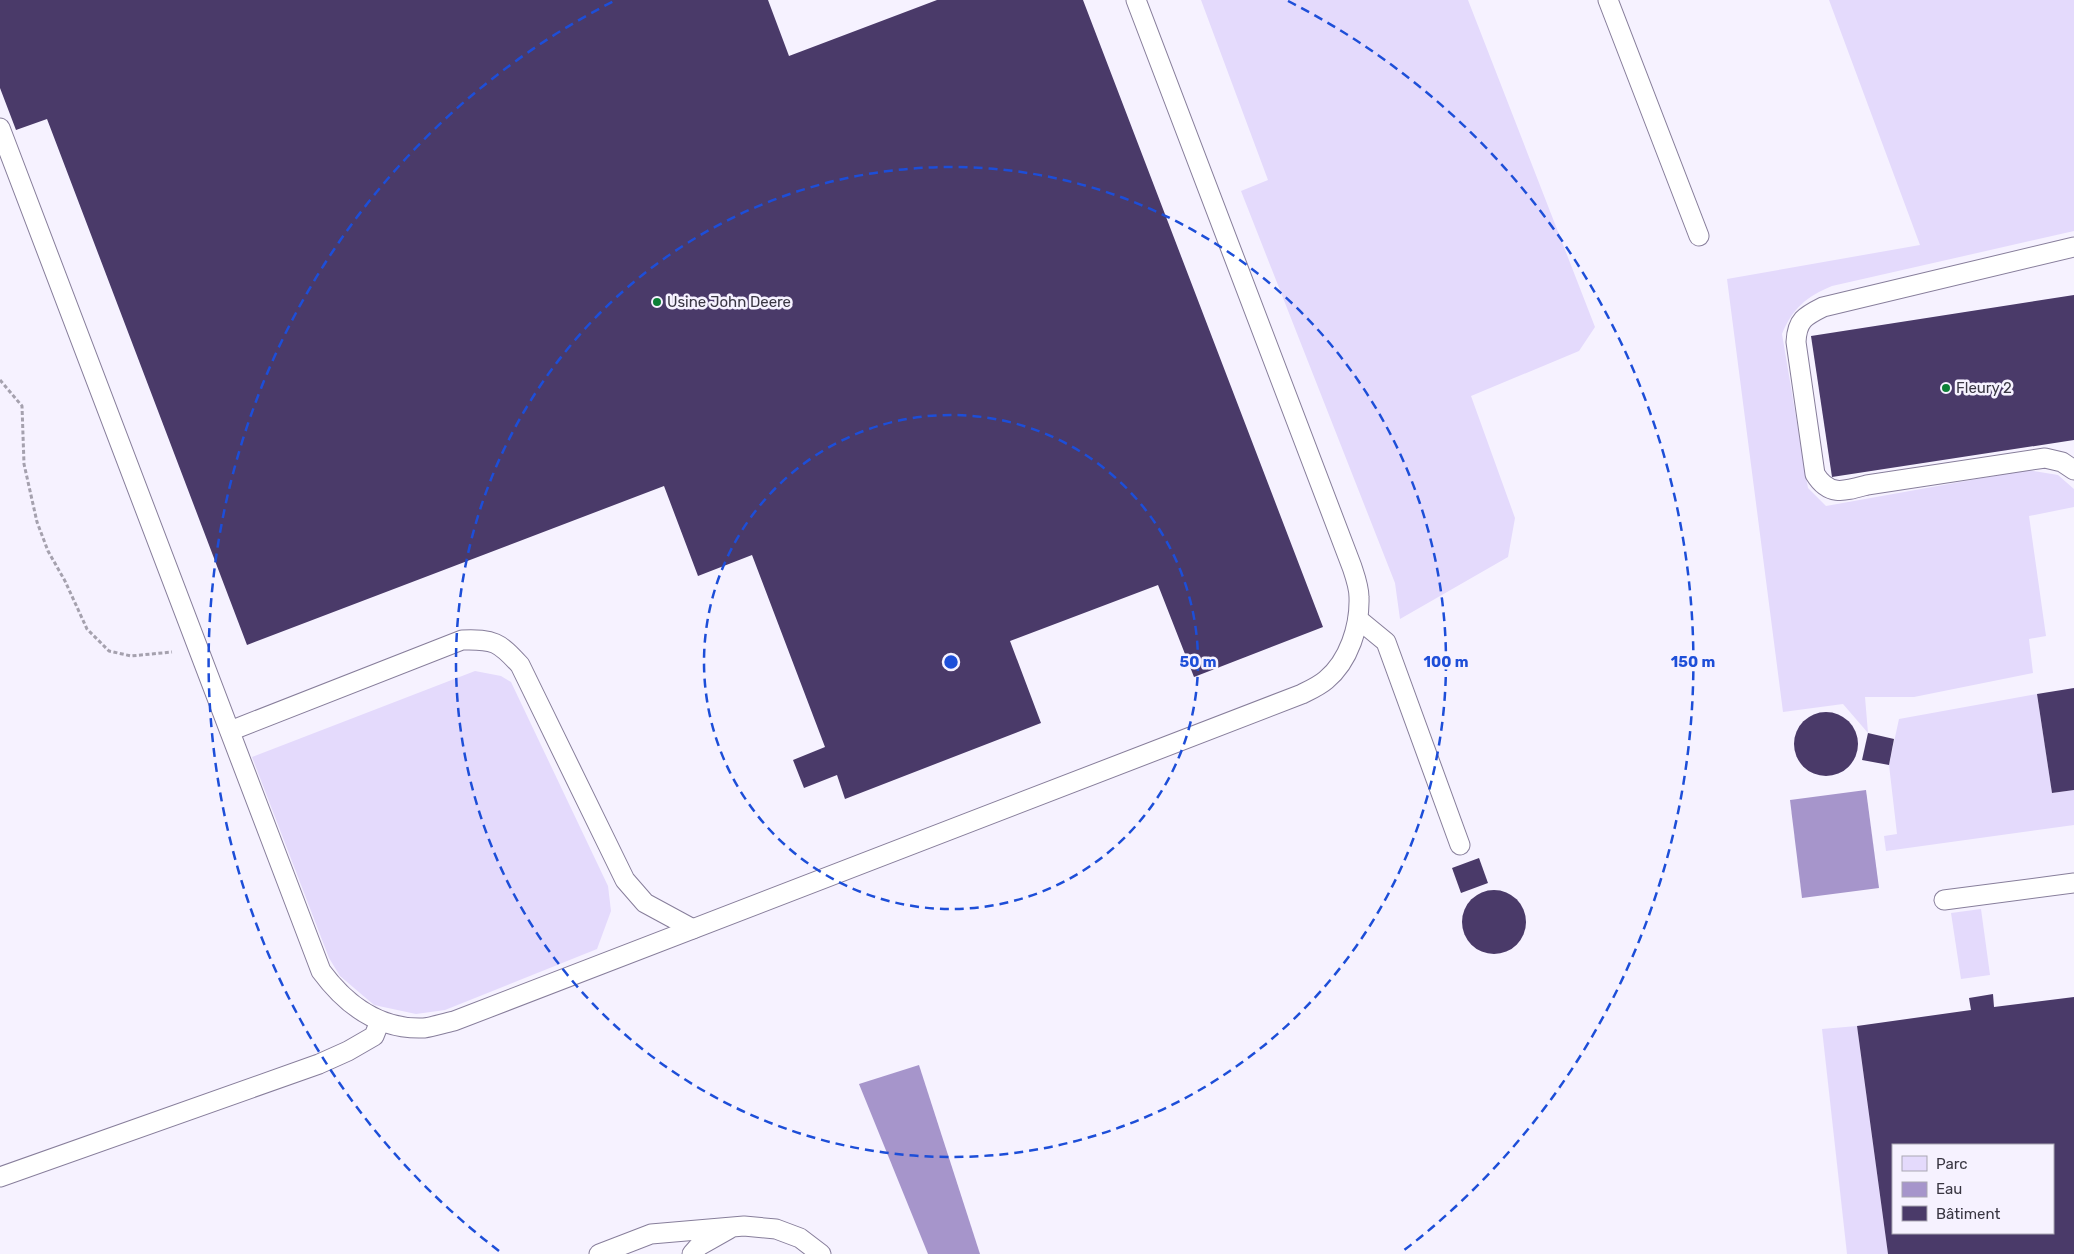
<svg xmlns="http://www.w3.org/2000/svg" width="2074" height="1254" font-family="Rubik,sans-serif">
  <rect width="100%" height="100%" fill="#f6f2ff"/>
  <!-- green -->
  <g fill="#e4dafc">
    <polygon points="1201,0 1468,0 1595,327 1579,351 1471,396 1515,518 1508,557 1400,619 1395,583 1241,191 1268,180"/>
    <path d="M1829,0H2074V231L1832,286C1807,296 1792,309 1782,334L1808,488L1826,506L2027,470L2058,475L2074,489V507L2029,516L2046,636L2029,639L2033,673L1914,697H1865L1868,733L1843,704L1783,712L1727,279L1920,245Z"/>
    <polygon points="475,671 501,676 511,682 608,886 611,911 597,949 445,1010 416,1014 374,1005 340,976 329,958 252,757"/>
    <polygon points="2037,694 2052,793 2074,790 2074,825 1886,851 1884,836 1897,834 1889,765 1899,719"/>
    <polygon points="1981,909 1990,975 1961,979 1951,913"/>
    <polygon points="1857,1026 1888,1254 1847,1254 1822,1029"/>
  </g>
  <!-- water -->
  <g fill="#a695cb">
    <polygon points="1866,790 1879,888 1802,898 1790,800"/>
    <polygon points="919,1065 980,1254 928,1254 859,1084"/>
  </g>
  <!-- building -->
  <g fill="#4a3a69" fill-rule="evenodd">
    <polygon points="0,0 768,0 789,56 937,0 1083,0 1323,627 1194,677 1158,585 1010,641 1041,723 845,799 837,775 804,788 793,760 825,747 752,555 698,576 664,486 247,645 47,119 16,130 0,88"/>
    <polygon points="2074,295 2074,440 1832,477 1811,336"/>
    <polygon points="2074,688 2074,790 2052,793 2037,694"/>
    <circle cx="1826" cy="744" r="32"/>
    <polygon points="1868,733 1894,739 1889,765 1862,760"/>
    <polygon points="1479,858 1488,883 1461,893 1452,868"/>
    <circle cx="1494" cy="922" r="32"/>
    <path d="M1993,994L1994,1007L2074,997V1254H1888L1857,1026L1971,1010L1969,998ZM1893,1145H2053V1233H1893Z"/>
  </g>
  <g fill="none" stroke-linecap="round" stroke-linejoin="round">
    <!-- lane casing -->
    <g stroke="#877e9b" stroke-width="21">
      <g id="lane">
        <polyline points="1608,0 1699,236"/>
        <path d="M0,128L321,971C346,1005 379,1030 424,1028C433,1027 444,1023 454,1021L1302,694C1310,690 1319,686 1326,680C1349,661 1360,626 1359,597C1359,587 1355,576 1352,567L1136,0"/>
        <path d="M2074,247L1823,307C1805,316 1797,320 1796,342L1815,474C1829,497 1845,491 1867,485L2045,458L2062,462L2074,470"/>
        <polyline points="1358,619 1386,642 1460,845"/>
        <path d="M230,731L462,640C494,639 499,642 520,665L625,880L645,903L693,929"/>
        <polyline points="1944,900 2074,883"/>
        <polyline points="0,1177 319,1064 348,1051 374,1036 380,1021"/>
        <polyline points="599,1254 651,1234 744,1226 776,1229 800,1238 821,1254"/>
        <polyline points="692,1254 699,1246 729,1229"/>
      </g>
    </g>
    <!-- path -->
    <polyline stroke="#a5a1ae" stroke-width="3" stroke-dasharray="4 2.5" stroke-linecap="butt" points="0,380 22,406 24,464 37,522 48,551 65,581 87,629 109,651 131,656 172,652"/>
    <!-- lane -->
    <use href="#lane" stroke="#fff" stroke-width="19"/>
  </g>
  <!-- distance rings -->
  <g fill="none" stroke="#1d4ed8" stroke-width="2.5" stroke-dasharray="9 6">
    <circle cx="951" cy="662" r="247"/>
    <circle cx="951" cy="662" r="495"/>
    <path d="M499 1251A742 742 0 0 1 614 1M1288 1A742 742 0 0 1 1403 1251"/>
  </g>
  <!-- markers -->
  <g fill="#0c7f36" stroke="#f6f2ff" stroke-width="2">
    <circle cx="657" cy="302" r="5"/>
    <circle cx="1946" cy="388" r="5"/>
  </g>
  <g text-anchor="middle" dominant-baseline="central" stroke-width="5" stroke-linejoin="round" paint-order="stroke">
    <!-- poi labels -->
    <g font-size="15" fill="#393642" stroke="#f6f2ff" text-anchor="start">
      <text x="667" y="302">Usine John Deere</text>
      <text x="1956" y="388">Fleury 2</text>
    </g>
  </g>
  <circle cx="951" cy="662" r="8" fill="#1d4ed8" stroke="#f6f2ff" stroke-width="2.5"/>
  <g font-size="15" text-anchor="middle" font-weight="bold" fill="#1d4ed8" stroke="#f6f2ff" stroke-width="5" stroke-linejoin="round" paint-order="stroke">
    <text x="1198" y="667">50 m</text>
    <text x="1446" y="667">100 m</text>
    <text x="1693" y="667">150 m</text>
  </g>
  <!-- legend -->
  <rect x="1892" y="1144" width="162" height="90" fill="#f6f2ff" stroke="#aaa7b3"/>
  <rect x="1902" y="1156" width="25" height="15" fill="#e4dafc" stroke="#aaa7b3"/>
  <text x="1936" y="1169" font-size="15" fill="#393642">Parc</text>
  <rect x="1902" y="1182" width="25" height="15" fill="#a695cb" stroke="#aaa7b3"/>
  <text x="1936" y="1194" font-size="15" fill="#393642">Eau</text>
  <rect x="1902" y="1206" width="25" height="15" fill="#4a3a69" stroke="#aaa7b3"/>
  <text x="1936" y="1219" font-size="15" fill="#393642">Bâtiment</text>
</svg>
